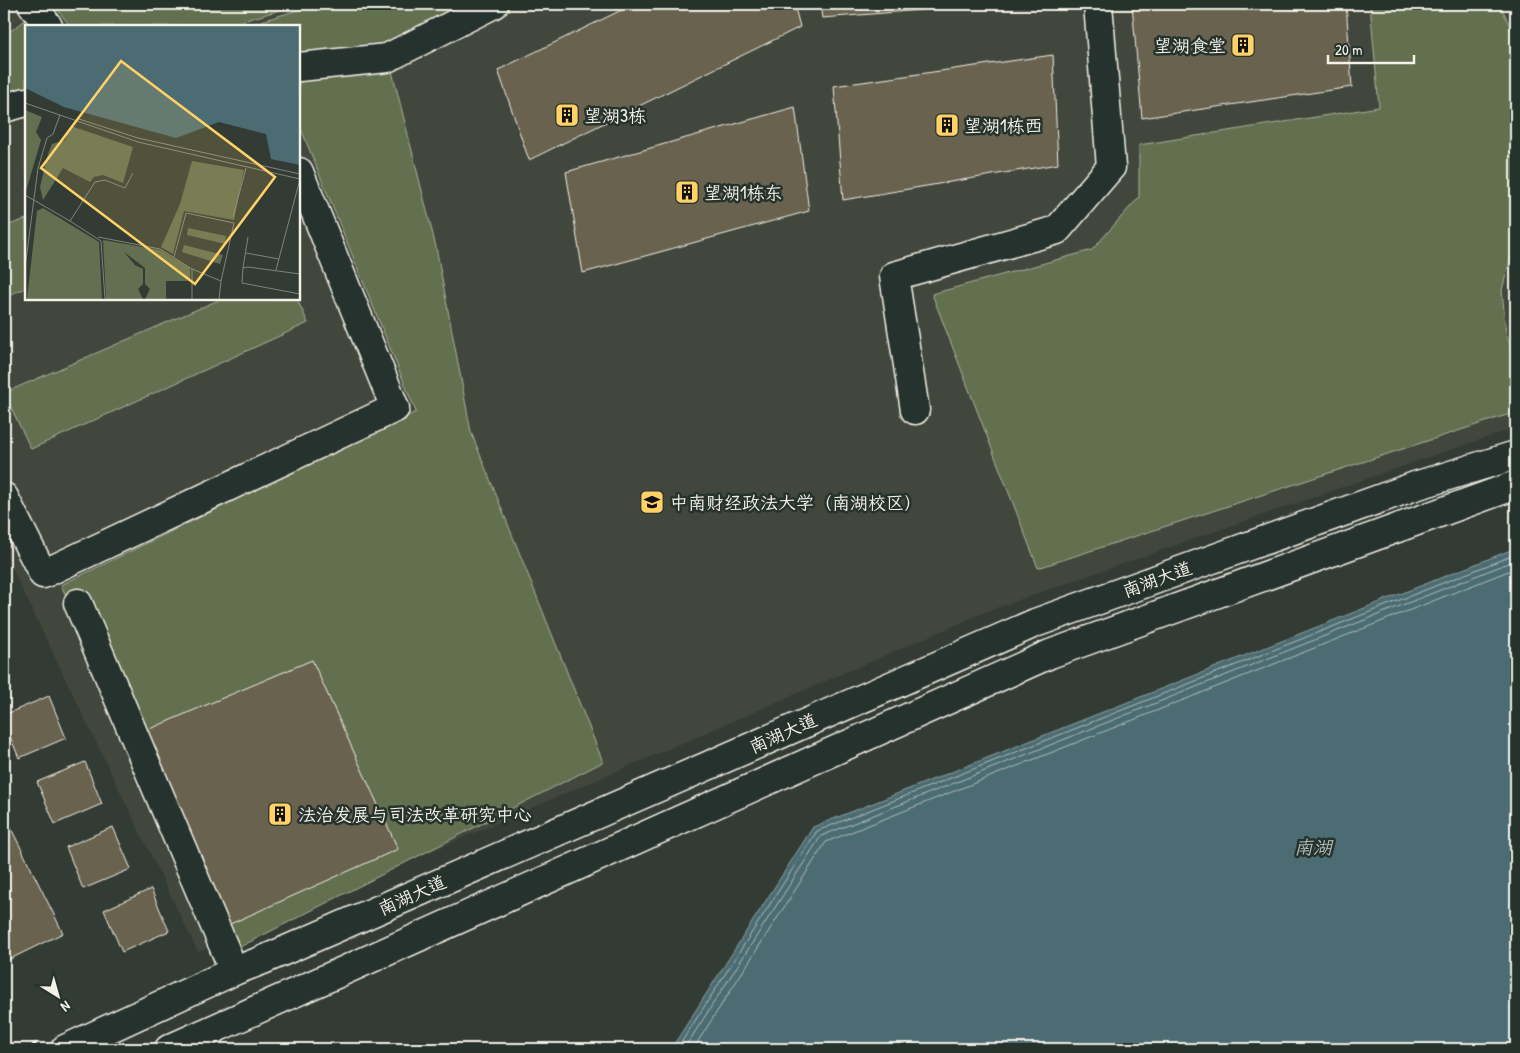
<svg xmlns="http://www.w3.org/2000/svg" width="1520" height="1053" font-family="'Patrick Hand','LXGW WenKai TC',sans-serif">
  <rect width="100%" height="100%" fill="#333c34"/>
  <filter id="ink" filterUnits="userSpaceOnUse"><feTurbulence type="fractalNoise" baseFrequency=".02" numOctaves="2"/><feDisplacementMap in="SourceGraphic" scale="10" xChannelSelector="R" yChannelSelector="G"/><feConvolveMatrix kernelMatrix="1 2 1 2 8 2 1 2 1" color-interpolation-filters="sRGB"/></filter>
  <g filter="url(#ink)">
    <!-- built -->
    <path fill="#43473c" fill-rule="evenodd" d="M4,4H1516V428L1443,452L990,610L198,952L4,552ZM26,26H299V299H26Z"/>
    <!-- green -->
    <g fill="#626f50" stroke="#abb09c">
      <polygon points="53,4 300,4 226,26 70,26"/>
      <polygon points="318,4 467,4 383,47 299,56 299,26 245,26"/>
      <polygon points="1370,4 1500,4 1515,37 1516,42 1516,249 1511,256 1502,290 1506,332 1516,365 1516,412 1038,568 932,294 1092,250 1139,197 1139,145 1379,107"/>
      <polygon points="24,21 28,26 26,26 26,93 4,99 4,36"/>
      <polygon points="392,71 436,247 471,432 603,762 230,952 61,585 416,412 299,124 299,80"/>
      <polygon points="26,219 26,288 4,297 4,227"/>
      <polygon points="221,299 297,299 308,323 31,449 4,393"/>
    </g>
    <!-- water -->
    <polygon fill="#4b6c72" stroke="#8fa1a1" points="1516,548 1516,1049 671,1049 813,827"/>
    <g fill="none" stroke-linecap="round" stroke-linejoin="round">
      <!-- shore -->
      <g stroke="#b0bcb9" stroke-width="1">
        <polyline points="677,1049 817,831 1516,554"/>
        <polyline points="684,1049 821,836 1516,560"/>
        <polyline points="693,1049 826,842 1516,568"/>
      </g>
    </g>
    <!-- building -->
    <g fill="#676250" stroke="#f4f1e8">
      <polygon points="634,4 794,4 800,27 529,160 498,70"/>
      <polygon points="820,4 995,4 822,18"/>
      <polygon points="1132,4 1346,4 1352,87 1142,118"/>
      <polygon points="1053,55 1058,164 843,200 834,86"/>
      <polygon points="795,107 809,211 583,273 566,172"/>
      <polygon points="312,660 398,849 230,924 138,734"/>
      <polygon points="49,696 66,738 19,758 4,722 4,715"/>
      <polygon points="85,762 102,804 55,824 37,782"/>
      <polygon points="4,814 63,933 6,961 4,956"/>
      <polygon points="113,827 131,869 83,889 66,847"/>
      <polygon points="151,889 169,931 122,952 104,910"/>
    </g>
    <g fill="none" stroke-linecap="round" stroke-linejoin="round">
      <!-- minor casing -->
      <g stroke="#f4f1e8" stroke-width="31">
        <g id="minor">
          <polyline points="32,4 48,26"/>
          <polyline points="299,67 387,58 494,4"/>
          <polyline points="4,108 26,102"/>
          <polyline points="915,410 894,276 1057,230 1111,167 1098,4"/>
          <polyline points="4,497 43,574 395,408 299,172"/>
          <polyline points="78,603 234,971"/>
        </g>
      </g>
      <!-- primary casing -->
      <g stroke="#f4f1e8" stroke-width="31">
        <g id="primary">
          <polyline points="65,1049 234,971 263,960 1035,623 1415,486 1516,455"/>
          <polyline points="169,1049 1050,654 1516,485"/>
        </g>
      </g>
      <!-- path -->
      <polyline stroke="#f4f1e8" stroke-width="3" stroke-dasharray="5 4" stroke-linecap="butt" points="24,1049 37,1043"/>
      <!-- minor -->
      <use href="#minor" stroke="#26332d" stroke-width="28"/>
      <!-- primary -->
      <use href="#primary" stroke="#26332d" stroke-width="28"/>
    </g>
  </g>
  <!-- icons -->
  <defs>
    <g id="building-square" transform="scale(1.25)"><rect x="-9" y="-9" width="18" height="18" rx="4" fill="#ffd166" stroke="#26332d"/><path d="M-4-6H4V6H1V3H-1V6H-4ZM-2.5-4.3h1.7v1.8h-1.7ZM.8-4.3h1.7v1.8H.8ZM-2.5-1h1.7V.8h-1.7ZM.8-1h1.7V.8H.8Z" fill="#111"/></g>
    <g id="university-square" transform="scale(1.25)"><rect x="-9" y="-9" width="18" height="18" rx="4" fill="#ffd166" stroke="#26332d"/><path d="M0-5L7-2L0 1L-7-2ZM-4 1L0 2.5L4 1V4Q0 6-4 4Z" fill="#111"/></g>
  </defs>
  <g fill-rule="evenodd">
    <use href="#building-square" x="1243" y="45"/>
    <use href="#building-square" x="567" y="115"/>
    <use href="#building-square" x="947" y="125"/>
    <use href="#building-square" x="687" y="192"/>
    <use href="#university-square" x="652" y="502"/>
    <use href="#building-square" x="280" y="814"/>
  </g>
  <g text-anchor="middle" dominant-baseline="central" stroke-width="5" stroke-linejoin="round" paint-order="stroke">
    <!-- poi labels -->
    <g font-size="18" fill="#f4f1e8" stroke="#26332d" text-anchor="start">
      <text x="1226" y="45" text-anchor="end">望湖食堂</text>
      <text x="584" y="115">望湖3栋</text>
      <text x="964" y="125">望湖1栋西</text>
      <text x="704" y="192">望湖1栋东</text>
      <text x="670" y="502">中南财经政法大学（南湖校区）</text>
      <text x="298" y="814">法治发展与司法改革研究中心</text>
    </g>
    <!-- street labels -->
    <g font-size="18" fill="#f4f1e8" stroke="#26332d">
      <text transform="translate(1157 579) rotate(-20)">南湖大道</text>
      <text transform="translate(783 733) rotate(-24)">南湖大道</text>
      <text transform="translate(412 895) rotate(-24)">南湖大道</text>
    </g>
    <!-- water labels -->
    <g font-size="19" font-style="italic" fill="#b0bcb9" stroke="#26332d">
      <text x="1313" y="847">南湖</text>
    </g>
  </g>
  <!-- overview -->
  <g transform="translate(25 25)">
    <rect width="275" height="275" fill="#333c34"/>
    <path d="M0,85L17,92L11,107L16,115L1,166ZM46,101L108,122L98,158L78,150L69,152L65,157L38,143L18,175L15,162L23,129L27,119L40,115ZM167,136L219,145L209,195L159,186L148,229L136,222L155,179ZM18,183L74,217L77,274H2L12,186ZM163,203L201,211L200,219L162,210ZM78,215L135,225L165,243V256H141V274H120L125,264L120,259V243L99,227L110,240L118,244V259L113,264L118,274H81ZM159,220L198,230L195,239L157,227Z" fill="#626f50"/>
    <path d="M0,1H275V140L246,134L241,109L194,97L151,113L39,82L0,63Z" fill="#4b6c72"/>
    <path fill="none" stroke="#80847c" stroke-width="1" d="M0,78L113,117L275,154M54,94L113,113L275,149M0,170L45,196M208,192L221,143M73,212L135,224L167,244V274M221,228L254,234M149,232L161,188L209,198L196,256L167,244M0,243L13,143L22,113L28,109L35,90M218,243L223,212M251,245L275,154M275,249L223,242L218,243L217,258L275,269M80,274L76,216L45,196L70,157L80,155L100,163L108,148M194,274L196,256"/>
    <path fill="#ffd166" fill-opacity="0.15" stroke="#ffd166" stroke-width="2.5" d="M96,36L250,152L170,259L16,143Z"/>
    <rect width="275" height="275" fill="none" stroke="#f4f1e8" stroke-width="2.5"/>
  </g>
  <!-- margin -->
  <rect width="1520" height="1053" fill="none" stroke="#26332d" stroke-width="20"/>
  <rect x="10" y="10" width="1500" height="1033" fill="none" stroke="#f4f1e8" stroke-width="2" filter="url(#ink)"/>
  <!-- north arrow -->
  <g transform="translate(58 996) rotate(143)" stroke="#26332d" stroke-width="4" paint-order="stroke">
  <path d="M0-4L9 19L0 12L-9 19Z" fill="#f4f1e8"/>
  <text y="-8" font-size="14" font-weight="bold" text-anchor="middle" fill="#f4f1e8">N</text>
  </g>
  <!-- scale -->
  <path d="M1328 55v8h86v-8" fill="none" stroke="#f4f1e8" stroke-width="2.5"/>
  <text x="1335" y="55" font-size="15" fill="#f4f1e8" stroke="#26332d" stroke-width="4" paint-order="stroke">20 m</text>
</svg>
